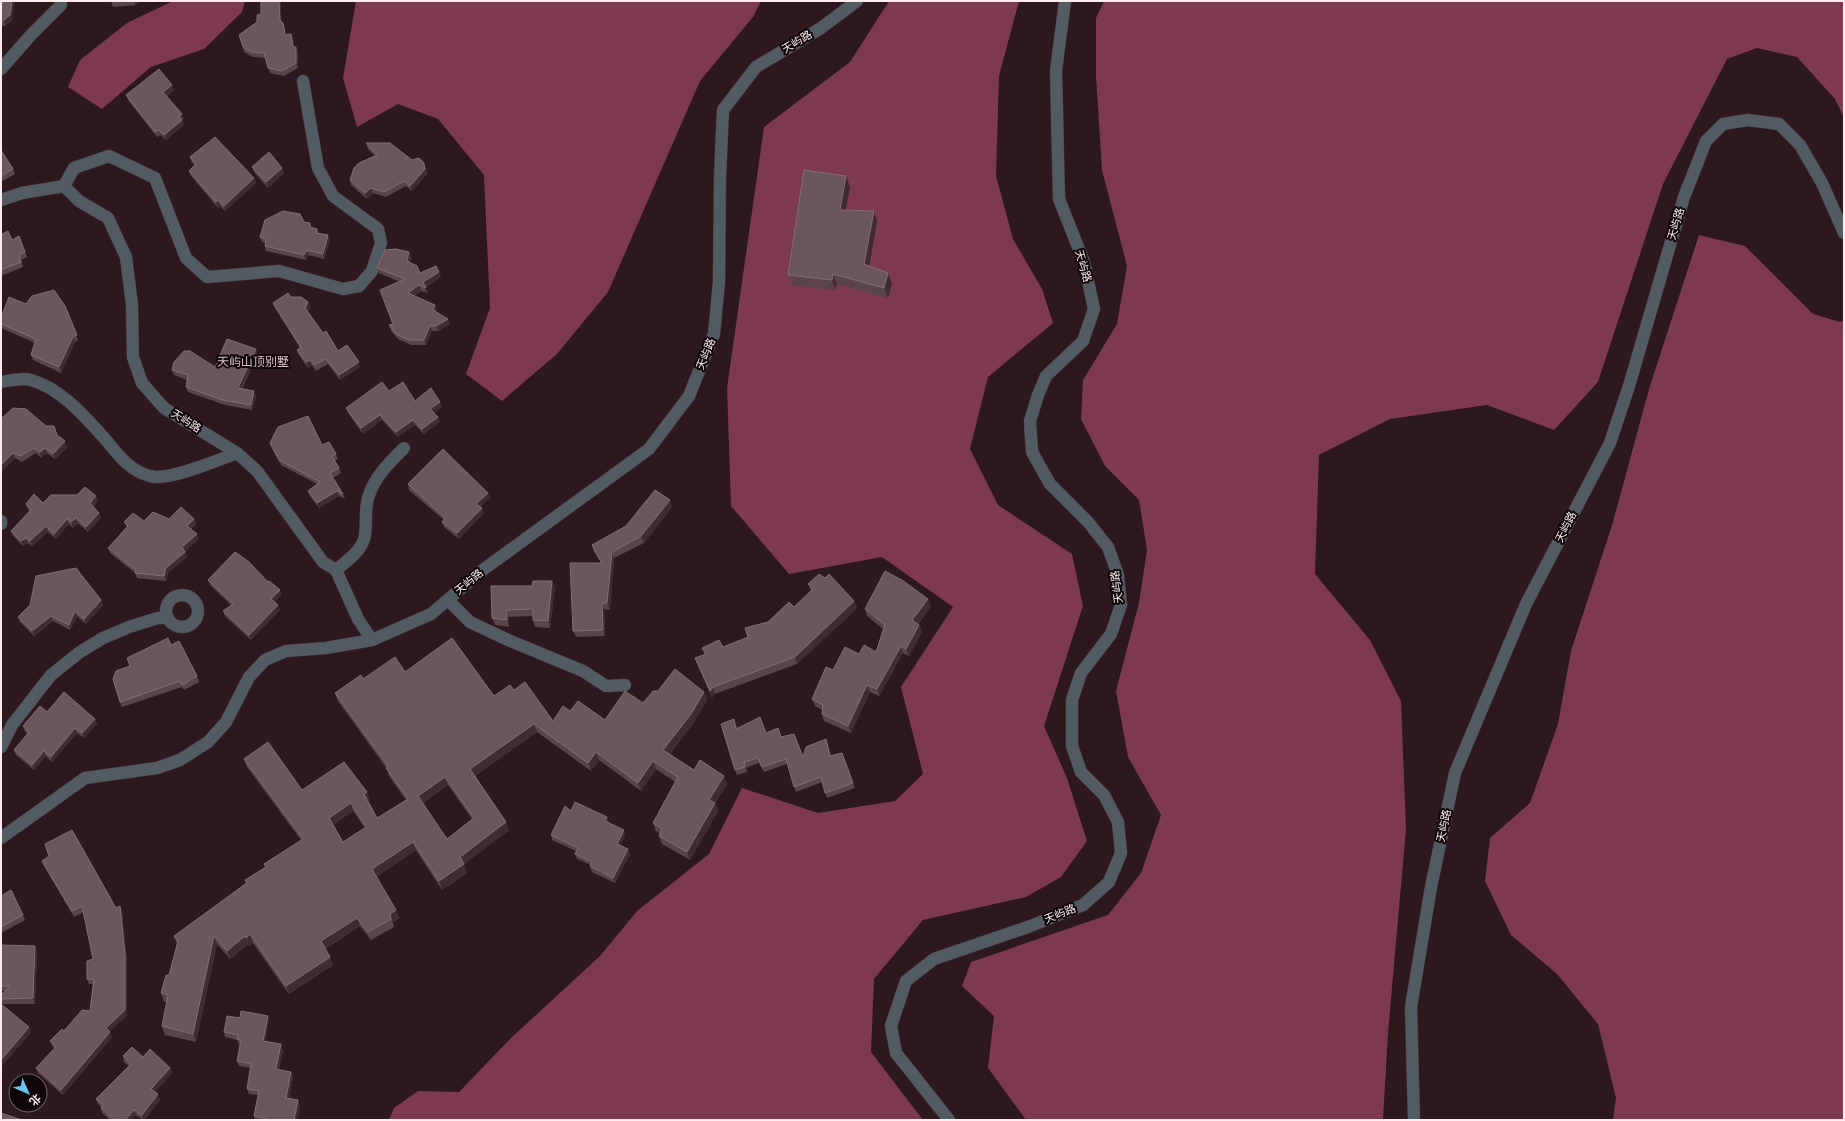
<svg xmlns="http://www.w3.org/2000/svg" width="1845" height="1121" font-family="Roboto,'Noto Sans SC',sans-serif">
  <rect width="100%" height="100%" fill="#2c181d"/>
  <!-- forest -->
  <g fill="#7d394e">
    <polygon points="173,1 245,1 242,12 204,49 151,67 102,109 68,87 80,60 127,23"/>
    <polygon points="356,1 761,1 753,17 700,81 608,292 557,354 502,401 466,374 490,308 484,175 438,119 398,104 357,127 343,78"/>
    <polygon points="889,1 1019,1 999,76 996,176 1013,239 1042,289 1053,323 988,377 970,449 998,505 1072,554 1083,606 1044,726 1067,778 1087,841 1061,877 1026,897 923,920 874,979 871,1052 923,1120 389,1120 394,1108 418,1091 459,1092 511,1038 600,956 637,911 709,854 742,788 818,813 895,801 923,774 901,687 953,607 882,557 789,574 731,506 727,388 764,127 850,62"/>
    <polygon points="1104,1 1844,1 1844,118 1835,99 1797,57 1757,48 1727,59 1663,184 1598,382 1554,430 1487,405 1390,419 1319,455 1315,574 1370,640 1401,701 1406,829 1388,1033 1383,1120 1026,1120 988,1068 994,1016 962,986 971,962 1108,915 1141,873 1161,815 1128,757 1116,691 1139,603 1147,550 1139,500 1105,466 1081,419 1083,380 1117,324 1127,266 1102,170 1096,76 1096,18"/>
    <polygon points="1699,235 1745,246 1813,314 1840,322 1844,320 1844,1120 1613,1120 1616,1098 1598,1024 1557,974 1511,935 1485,881 1490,838 1530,803 1558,724 1571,651 1613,522 1649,389"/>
  </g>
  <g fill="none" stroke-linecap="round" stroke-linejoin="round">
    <!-- minor casing -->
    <g stroke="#49363a" stroke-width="13">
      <g id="minor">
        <polyline points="1,69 31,35 61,5"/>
        <polyline points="64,186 74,168 109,156 155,178 186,258 207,277 279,271 343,289 359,286 372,271 381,243 378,229 333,196 318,168 303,81"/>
        <polyline points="1,200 22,193 64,186 79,201 108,218 126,257 132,305 133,357 142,383 164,408 237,453 257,471 323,562 336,570 358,619 372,640 431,614 484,569 649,449 689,396 714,334 719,282 720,176 723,110 756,67 821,28 857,1"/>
        <path d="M1,382C10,381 23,377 31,380C62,389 85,417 106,440C118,455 130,471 150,476C167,482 218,460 237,453"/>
        <polyline points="1,521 1,524"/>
        <path d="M336,570C347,561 363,550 365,535C367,522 364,508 369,495C376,475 390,462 404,448"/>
        <circle cx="182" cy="611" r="16"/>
        <polyline points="448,600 470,622 508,640 583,671 606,686 625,685"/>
        <polyline points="1,747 12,725 51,675 80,652 103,638 129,627 158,618 168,618"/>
        <polyline points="1,838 85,778 157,768 180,760 208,742 226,722 249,677 265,660 286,651 326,648 372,640"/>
        <polyline points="949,1120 896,1053 891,1026 906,981 934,959 1028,927 1083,905 1109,882 1121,853 1118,822 1104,795 1081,772 1072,746 1072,700 1081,673 1111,634 1121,605 1118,575 1108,547 1088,522 1050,484 1032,452 1030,421 1038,395 1046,376 1083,341 1094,309 1084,262 1059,199 1056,71 1065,1"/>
        <polyline points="1414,1120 1411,1007 1431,887 1455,773 1526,604 1610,443 1629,386 1684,197 1706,141 1723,124 1748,120 1779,124 1800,145 1822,183 1844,233"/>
      </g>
    </g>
    <!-- minor -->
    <use href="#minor" stroke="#515b61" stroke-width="12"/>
  </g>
  <!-- wall -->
  <g fill="#5a4449" fill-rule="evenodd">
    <polygon points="1,1 12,20 5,26 1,26"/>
    <polygon points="111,1 141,1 135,5 113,7"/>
    <polygon points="281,1 281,21 285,28 286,35 291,34 293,39 294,47 298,52 298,68 284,76 270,73 265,58 253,57 244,52 243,47 257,22 261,14"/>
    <polygon points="172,85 174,90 167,96 184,119 182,120 184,125 166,140 161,135 157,137 128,100 126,95"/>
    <polygon points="366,143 412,160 426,168 427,174 412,191 406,186 386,197 373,193 367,199 351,185 350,180 375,156 368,149"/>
    <polygon points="1,150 13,169 15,174 1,182"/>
    <polygon points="190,157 254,178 256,183 225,211 220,206 218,208 191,176 189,171 195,165 192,163"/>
    <polygon points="252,167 284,173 268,188 254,172"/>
    <polygon points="846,176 850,187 845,210 877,221 869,266 892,283 888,298 837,284 835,290 792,285 788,275"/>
    <polygon points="304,222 310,223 311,227 317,229 319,233 328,235 330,240 324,259 308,255 306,260 266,251 265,246 265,243 262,242 260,237"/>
    <polygon points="1,232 2,234 12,240 25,252 27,257 21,260 23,267 1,276"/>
    <polygon points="409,252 411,257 410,262 420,273 441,277 425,288 428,293 421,291 414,296 437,310 436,312 450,324 438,331 432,331 426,345 411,345 398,339 391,331 389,325 393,324 400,282 379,273 377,268"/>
    <polygon points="291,297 308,302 310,307 308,312 323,333 338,351 360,367 340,380 328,364 316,371 312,365 308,368 299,355 297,350 300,348 275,308 273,303"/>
    <polygon points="26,304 65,306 78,340 75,342 61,373 33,360 31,355 35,343 1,328 1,318"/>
    <polygon points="258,354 242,389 256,396 252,410 225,405 188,392 186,387 187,380 174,375 172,370 215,367"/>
    <polygon points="389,391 415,401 442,407 434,413 438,417 440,422 424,434 415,425 398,437 382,420 363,434 348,413 346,408"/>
    <polygon points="1,419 58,436 67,447 55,459 47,453 41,458 36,453 22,462 15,458 1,472"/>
    <polygon points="270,443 322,445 336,454 338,459 334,461 339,468 341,473 333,478 343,494 345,499 339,496 319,508 310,496 308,491 317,484 281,465 272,448"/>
    <polygon points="408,484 488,493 490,498 480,507 484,513 459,539 444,527 442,522 444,520 409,490"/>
    <polygon points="96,496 98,501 93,507 101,518 88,532 78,523 73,528 69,524 56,539 48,532 32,546 28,543 23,546 13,536 11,531 29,511 28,509 26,504 43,503"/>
    <polygon points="672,507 644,543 614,558 610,610 604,609 605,636 576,637 573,631 601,563 594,552 592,545"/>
    <polygon points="169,519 194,519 196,524 191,529 199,539 185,551 187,557 168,573 166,581 137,578 135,573 110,553 108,548 127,528 124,522 144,521"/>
    <polygon points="208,580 268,582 280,590 281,595 274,602 280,610 251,640 225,616 223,611 231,605 210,585"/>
    <polygon points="552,581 555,588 550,628 535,627 533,620 533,616 509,617 509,627 495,625 492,618 532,586"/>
    <polygon points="808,584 854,601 857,608 797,664 715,694 712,698 695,658 705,655 702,648 723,647 748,637 794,607 811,591"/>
    <polygon points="928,599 931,606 918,624 919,625 922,632 909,656 903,653 879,696 870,692 851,733 824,721 822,714 822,710 815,706 812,699 833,670 859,654 876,652 883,629 867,616 865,609"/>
    <polygon points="101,600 103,605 86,624 77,616 70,630 53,621 34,636 20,622 18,617"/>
    <polygon points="171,645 197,676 199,682 184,690 182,687 122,707 120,702 130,666"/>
    <path d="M405,672L494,696L514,690L553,721L570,711L605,720L643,703L704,692L707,700L694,722L670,754L694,770L727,784L715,803L718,811L690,860L662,844L659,836L660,834L656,831L653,823L675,782L656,769L641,791L599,760L591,771L537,732L475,776L509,830L464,864L467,873L442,890L416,850L376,877L396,910L399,918L393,922L394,927L371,940L360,926L325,949L333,965L289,994L253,943L249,946L248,944L230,959L217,944L196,1042L165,1035L162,1026L167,1002H164L161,993L169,975L177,944L174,936L246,883L245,880L266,867L264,864L301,840L247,767L244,759L302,790L370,800L368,801L377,818L406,800L389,776L387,769L338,701L335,693L363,679ZM448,785L472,819L447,839L423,803ZM353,811L365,828L343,842L333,825Z"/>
    <polygon points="47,712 95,719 97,724 84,738 77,733 52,762 46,756 34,770 16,755 14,750 28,734 25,732 23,726"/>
    <polygon points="736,724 737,728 766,733 781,737 803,757 826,739 831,756 842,753 855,788 827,798 822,782 796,792 787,764 764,772 759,763 746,768 747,772 737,775 735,770"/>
    <polygon points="571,811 607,817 609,823 625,835 620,846 630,854 615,883 592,872 590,866 591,865 577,859 575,854 576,851 552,840 551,835"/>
    <polygon points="42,861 116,908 122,911 127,960 127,1015 109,1032 112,1037 63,1095 38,1073 36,1068 54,1048 52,1046 50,1041 64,1031 90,1011 93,984 89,984 87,979 93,959 84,912 74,917 44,866"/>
    <polygon points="1,896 23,915 25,920 1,933"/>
    <polygon points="1,945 37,951 35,1004 1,1004 31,1032 1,1067 1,995 5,991 1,991"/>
    <polygon points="240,1018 269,1021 265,1041 283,1050 279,1070 291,1072 293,1077 289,1098 298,1100 300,1105 297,1120 255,1120 254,1116 258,1095 249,1094 247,1089 251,1068 239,1066 237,1061 240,1045 239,1044 237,1040 225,1037 224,1032"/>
    <polygon points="123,1056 143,1057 170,1068 172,1073 155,1092 160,1100 144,1120 143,1120 136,1115 132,1120 110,1120 102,1113 101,1108 101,1107 98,1104 96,1099 129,1066 124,1062"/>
  </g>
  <!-- shaded-wall -->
  <g fill="#402b30">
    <polygon points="12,1 15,1 12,20 5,26 4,20"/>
    <polygon points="134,1 141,1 135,5"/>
    <polygon points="279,1 281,1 281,25 280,20"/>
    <polygon points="283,23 285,28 287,40 285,35"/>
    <polygon points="291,34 293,39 295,52 293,47"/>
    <polygon points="296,47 298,52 298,68 296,63"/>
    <polygon points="172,85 174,90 165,97 163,92"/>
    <polygon points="182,114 184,119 181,121 182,120 184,125 166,140 164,135 179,116"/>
    <polygon points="424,163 426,168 427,174 412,191 410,186"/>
    <polygon points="282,168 284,173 268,188 266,182"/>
    <polygon points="846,176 850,187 844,220 840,210"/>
    <polygon points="254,178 256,183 225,211 224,206"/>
    <polygon points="371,188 373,193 367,199 365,193"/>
    <polygon points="218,200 220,206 218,208 216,202"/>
    <polygon points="874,211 877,221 868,274 864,264"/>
    <polygon points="328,235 330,240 324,259 323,254"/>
    <polygon points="307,250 308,255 306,260 304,255"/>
    <polygon points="409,252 411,257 408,266 407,261"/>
    <polygon points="439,272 441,277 425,288 423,282"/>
    <polygon points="888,273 892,283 888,298 884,288"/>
    <polygon points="833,274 837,284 835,290 832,280"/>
    <polygon points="419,285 421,291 410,298 408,293"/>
    <polygon points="308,302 310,307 307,313 305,308"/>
    <polygon points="435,305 437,310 435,315 433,310"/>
    <polygon points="448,319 450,324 438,331 436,326"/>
    <polygon points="430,326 432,331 426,345 424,340"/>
    <polygon points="73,337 75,342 61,373 59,367"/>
    <polygon points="256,349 258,354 239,393 238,388"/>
    <polygon points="310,360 312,365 308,368 306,362"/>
    <polygon points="359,362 360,367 340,380 339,375"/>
    <polygon points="254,391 256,396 252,410 251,405"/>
    <polygon points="440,402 442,407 432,414 430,409"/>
    <polygon points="380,415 382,420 363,434 361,428"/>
    <polygon points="438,417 440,422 424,434 422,429"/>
    <polygon points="413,420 415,425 398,437 396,432"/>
    <polygon points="65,441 67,447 55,459 53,454"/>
    <polygon points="45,448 47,453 41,458 40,452"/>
    <polygon points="13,453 15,458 1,472 1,465"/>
    <polygon points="337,491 339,496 319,508 317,503"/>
    <polygon points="488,493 490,498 478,509 476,504"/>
    <polygon points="96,496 98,501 92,508 90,503"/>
    <polygon points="670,500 672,507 644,543 641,536"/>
    <polygon points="482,508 484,513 459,539 457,533"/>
    <polygon points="99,513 101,518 88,532 86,527"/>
    <polygon points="76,518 78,523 73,528 71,522"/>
    <polygon points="67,519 69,524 56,539 54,534"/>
    <polygon points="194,519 196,524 189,531 187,526"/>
    <polygon points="46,526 48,532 32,546 30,541"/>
    <polygon points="197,534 199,539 184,553 182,547"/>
    <polygon points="26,538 28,543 23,546 21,541"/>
    <polygon points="185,552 187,557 168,573 166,581 164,576 166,568"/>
    <polygon points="612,552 614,558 610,610 607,603"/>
    <polygon points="552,581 555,588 550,628 548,621"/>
    <polygon points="280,590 281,595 273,604 271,599"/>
    <polygon points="928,599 931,606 915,627 912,620"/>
    <polygon points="101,600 103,605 86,624 84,619"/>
    <polygon points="854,601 857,608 797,664 795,657"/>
    <polygon points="602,603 604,609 605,636 603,630"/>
    <polygon points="278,605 280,610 251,640 249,635"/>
    <polygon points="507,610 509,617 509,627 507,620"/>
    <polygon points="75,611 77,616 70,630 69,625"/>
    <polygon points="51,616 53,621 34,636 32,631"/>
    <polygon points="919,625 922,632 909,656 906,649"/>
    <polygon points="901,646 903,653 879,696 877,689"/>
    <polygon points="867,685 870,692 851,733 848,726"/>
    <polygon points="713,687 715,694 712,698 710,691"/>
    <polygon points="704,692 707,700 694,722 666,758 663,750"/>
    <polygon points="95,719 97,724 84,738 82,733"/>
    <polygon points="534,724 537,732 473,778 470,769"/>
    <polygon points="75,728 77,733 52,762 51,757"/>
    <polygon points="44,751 46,756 34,770 32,765"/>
    <polygon points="596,752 599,760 591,771 588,763"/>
    <polygon points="653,761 656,769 641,791 638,783"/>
    <polygon points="724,776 727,784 711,808 709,800"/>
    <polygon points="445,777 448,785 421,804 418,796"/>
    <polygon points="367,792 370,800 367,802 364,794"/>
    <polygon points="351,803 353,811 332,826 329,818"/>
    <polygon points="715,803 718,811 690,860 687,852"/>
    <polygon points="607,817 609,823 607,826 605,821"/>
    <polygon points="506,822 509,830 463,865 460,857"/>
    <polygon points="624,830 625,835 619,849 617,844"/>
    <polygon points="413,842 416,850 375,878 372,869"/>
    <polygon points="628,849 630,854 615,883 613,878"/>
    <polygon points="464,864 467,873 442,890 439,881"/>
    <polygon points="120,906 122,911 127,960 127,1015 108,1033 106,1028"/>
    <polygon points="396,910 399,918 393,922 394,927 390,914"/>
    <polygon points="357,918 360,926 324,949 321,941"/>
    <polygon points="250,934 253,943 249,946 246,938"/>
    <polygon points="214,936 217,944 196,1042 193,1034"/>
    <polygon points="245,936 248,944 230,959 227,951"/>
    <polygon points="35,946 37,951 35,1004 33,998"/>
    <polygon points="330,957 333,965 289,994 286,986"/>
    <polygon points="268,1016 269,1021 264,1046 263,1041"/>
    <polygon points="29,1027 31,1032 1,1067 1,1060"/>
    <polygon points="110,1032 112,1037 63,1095 61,1090"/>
    <polygon points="281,1044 283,1050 278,1075 276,1069"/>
    <polygon points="170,1068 172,1073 153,1094 151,1089"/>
    <polygon points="291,1072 293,1077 288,1103 286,1098"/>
    <polygon points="158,1094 160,1100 143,1120 142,1115"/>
    <polygon points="298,1100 300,1105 297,1120 294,1120"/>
    <polygon points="134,1110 136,1115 132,1120 125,1120"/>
  </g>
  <!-- building -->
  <g fill="#6b565b" stroke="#826d72" fill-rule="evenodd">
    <polygon points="1,1 12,1 10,15 4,20 1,21"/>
    <polygon points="261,1 279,1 280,20 283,23 285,35 291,34 293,47 296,47 296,63 282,71 268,68 264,53 251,52 243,47 239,35 257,22 257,15 261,14"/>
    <polygon points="159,69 172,85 163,92 182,114 179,116 182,120 164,135 159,130 155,132 126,95"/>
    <polygon points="215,137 254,178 224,206 218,200 216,202 189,171 196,164 190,157"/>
    <polygon points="366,143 390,143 412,160 419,158 424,163 425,169 410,186 404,181 384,192 371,188 365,193 350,180 354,168 359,163 377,155"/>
    <polygon points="1,150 13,169 1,176"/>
    <polygon points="269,152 282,168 266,182 252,167"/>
    <polygon points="804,170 846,176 840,210 874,211 864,264 888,273 884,288 833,274 832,280 788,275"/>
    <polygon points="283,211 300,214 304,222 310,223 310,227 317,229 316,233 328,235 323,254 307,250 304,255 265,246 266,239 260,237 265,220"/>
    <polygon points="8,231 12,240 19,236 25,252 19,255 21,262 1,270 1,232 2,234"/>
    <polygon points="396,249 409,252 407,261 417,266 420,273 436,266 439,272 423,282 426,288 419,285 408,293 435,305 433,310 448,319 436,326 430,326 424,340 409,340 396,334 389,325 393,324 380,290 405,279 377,268 385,250"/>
    <polygon points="54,290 65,306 77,335 73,337 59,367 31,355 36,339 1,324 1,318 9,297 26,304 32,296"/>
    <polygon points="288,293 291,297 301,297 308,302 305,308 323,333 326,331 338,351 347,345 359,362 339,375 326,359 314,365 310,360 306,362 297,350 301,347 273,303"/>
    <polygon points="227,339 256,349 238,388 254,391 251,405 223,400 186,387 188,375 172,370 174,362 184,351 190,351 215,367"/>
    <polygon points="382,382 389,391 403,382 415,401 431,388 440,402 430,409 438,417 422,429 413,420 396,432 380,415 361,428 346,408"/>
    <polygon points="13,408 26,409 46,426 54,426 57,435 65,441 53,454 45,448 40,452 34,448 20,456 13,453 1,465 1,419"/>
    <polygon points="308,416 322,445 329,442 336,454 332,456 339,468 330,473 343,494 337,491 317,503 308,491 320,482 279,460 270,443 278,427"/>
    <polygon points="443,449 488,493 476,504 482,508 457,533 442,522 445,518 408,484"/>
    <polygon points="85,487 96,496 90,503 99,513 86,527 76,518 71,522 67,519 54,534 46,526 30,541 26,538 21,541 11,531 31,510 26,504 34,494 43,503 51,495 77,495"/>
    <polygon points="655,490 670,500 641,536 612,552 607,603 602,603 603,630 573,631 570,563 602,563 592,545 626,526"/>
    <polygon points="181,507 194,519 187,526 197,534 182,547 185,552 166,568 164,576 135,573 136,570 108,548 128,526 124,522 133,513 144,521 153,512 169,519"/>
    <polygon points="235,552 248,561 268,582 269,581 280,590 271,599 278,605 249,635 223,611 233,604 208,580"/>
    <polygon points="76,568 101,600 84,619 75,611 69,625 51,616 32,631 18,617 30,605 36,576"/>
    <polygon points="885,571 902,580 928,599 912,620 919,625 906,649 901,646 877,689 867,685 848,726 822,714 823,705 812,699 826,667 833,670 845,647 859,654 864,645 876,652 885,625 865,609"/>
    <polygon points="819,574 825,578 829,574 854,601 795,657 713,687 710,691 695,658 706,654 702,648 719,640 723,647 748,637 745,628 768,622 789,602 794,607 813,589 808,584"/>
    <polygon points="533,581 552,581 548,621 533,620 533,609 507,610 507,620 492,618 491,586 532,586"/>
    <polygon points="168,638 171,645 179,641 197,676 182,685 180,681 120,702 113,679 116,671 130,666 127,658"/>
    <path d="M452,638L494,696L510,685L514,690L525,682L553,721L563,706L570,711L578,701L605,720L625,691L643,703L653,691H658L675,669L704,692L691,714L663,750L694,770L700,760L724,776L709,800L715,803L687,852L659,836L662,829L653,823L678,777L653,761L638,783L596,752L588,763L534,724L470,769L506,822L460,857L464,864L439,881L413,842L372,869L396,910L390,914L391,919L368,932L357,918L321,941L330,957L286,986L250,934L246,938L245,936L227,951L214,936L193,1034L162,1026L168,995L161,993L166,975H169L178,941L174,936L247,883L245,880L266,867L264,864L303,839L244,759L268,742L302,790L344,762L367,792L364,794L377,818L408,799L386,768L388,766L335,693L361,675L363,679L395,657L405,672ZM445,777L474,818L447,839L418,796ZM351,803L366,827L343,842L329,818Z"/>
    <polygon points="64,692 95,719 82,733 75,728 51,757 44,751 32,765 14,750 29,732 23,726 40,706 47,712"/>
    <polygon points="760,717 766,733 778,728 781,737 794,734 803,757 806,747 826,739 830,756 842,753 853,783 825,793 821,777 794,787 786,759 762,767 758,758 744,762 745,767 735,770 721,724 734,719 736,729"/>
    <polygon points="575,802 607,817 605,821 624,830 617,844 628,849 613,878 590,866 592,862 575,854 578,848 551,835 565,806 571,811"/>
    <polygon points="72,830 116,908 120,906 125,955 125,1010 106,1028 110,1032 61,1090 36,1068 56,1047 50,1041 62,1029 64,1031 82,1010 90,1011 94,979 87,979 87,961 93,959 82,906 72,911 42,861 49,856 45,844"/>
    <polygon points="11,890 23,915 1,927 1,896"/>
    <polygon points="1,945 35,946 33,998 1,999 1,995 10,986 1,986"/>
    <polygon points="1,1004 29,1027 1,1060"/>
    <polygon points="241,1011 268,1016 263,1041 281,1044 276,1069 291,1072 286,1098 298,1100 294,1120 268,1120 268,1119 254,1116 259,1091 247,1089 251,1064 237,1061 241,1040 237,1039 238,1035 224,1032 227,1016 240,1018"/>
    <polygon points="132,1047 143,1057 150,1049 170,1068 151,1089 158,1094 142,1115 134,1110 125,1120 114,1120 101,1108 103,1105 96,1099 131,1064 123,1056"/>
    <polygon points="1,1113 22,1120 1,1120"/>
  </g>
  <g text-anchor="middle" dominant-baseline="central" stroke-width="4" stroke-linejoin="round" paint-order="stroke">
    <!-- street labels -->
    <g font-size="11" fill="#fbecef" stroke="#0e0608">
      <text transform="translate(797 42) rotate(-31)">天屿路</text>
      <text transform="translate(1676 224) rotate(-74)">天屿路</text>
      <text transform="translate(1083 266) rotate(74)">天屿路</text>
      <text transform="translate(706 354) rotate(-68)">天屿路</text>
      <text transform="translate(186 421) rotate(32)">天屿路</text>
      <text transform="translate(1566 527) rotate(-63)">天屿路</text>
      <text transform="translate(469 582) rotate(-40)">天屿路</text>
      <text transform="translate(1117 587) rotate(-97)">天屿路</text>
      <text transform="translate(1444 826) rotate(-78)">天屿路</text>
      <text transform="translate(1060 914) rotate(-22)">天屿路</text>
    </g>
    <!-- neighbourhood labels -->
    <g font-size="12" fill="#dabdc4" stroke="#0e0608">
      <text x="253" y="362">天屿山顶别墅</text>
    </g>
  </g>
  <!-- border -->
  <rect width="1845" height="1121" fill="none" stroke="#fbecef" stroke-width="4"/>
  <!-- north arrow -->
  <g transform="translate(28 1093) rotate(135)"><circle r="19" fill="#0e0608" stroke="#6d6264"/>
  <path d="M0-3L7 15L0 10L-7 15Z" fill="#6cc3f2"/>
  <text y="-6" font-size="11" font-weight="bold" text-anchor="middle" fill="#fbecef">北</text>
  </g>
</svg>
